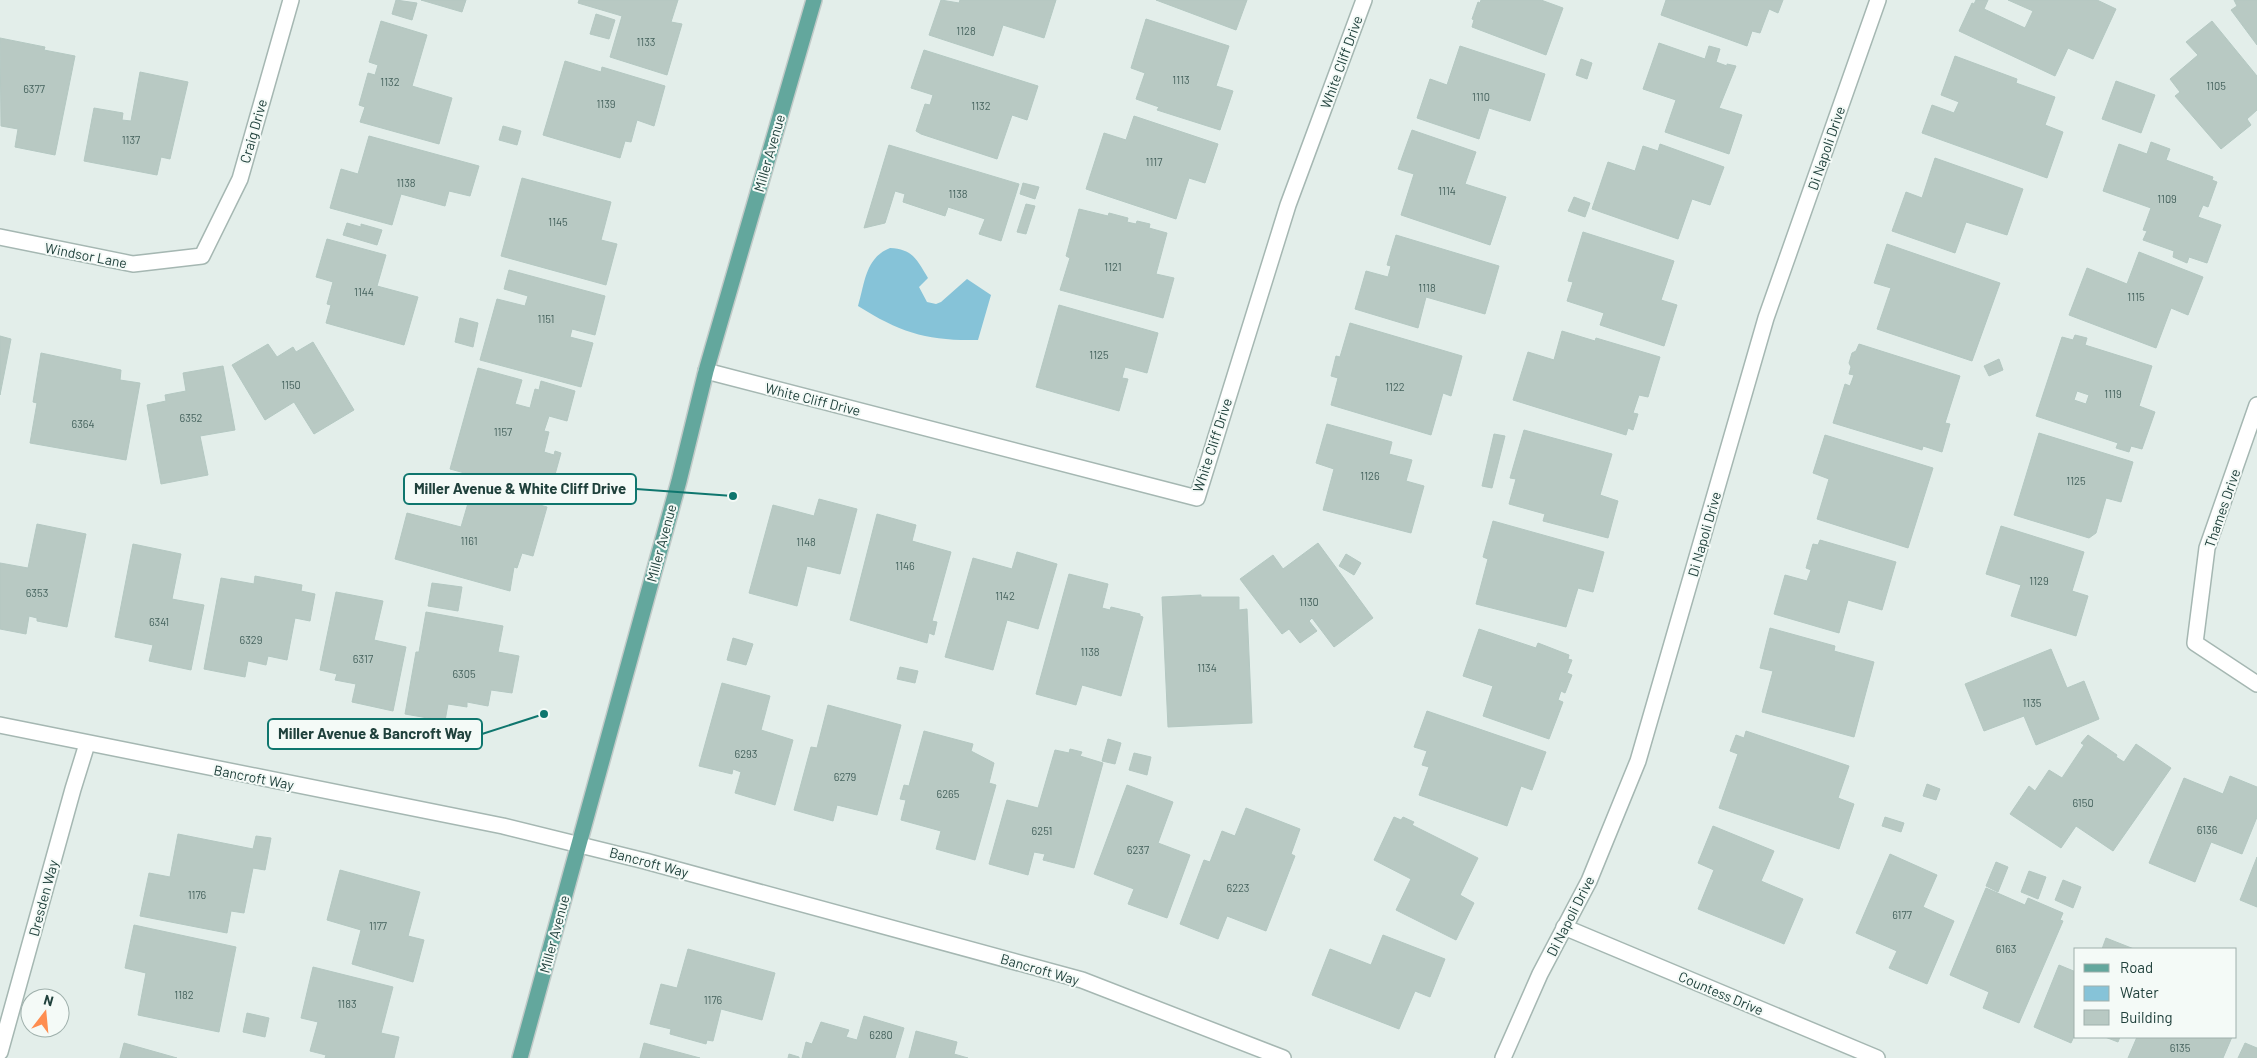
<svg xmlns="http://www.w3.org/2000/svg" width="2257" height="1058" font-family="Barlow,sans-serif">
  <rect width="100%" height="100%" fill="#e3eeea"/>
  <!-- water -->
  <path fill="#86c3d8" d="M890,248C913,249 917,260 928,278L919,287L927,302L936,304L941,302L967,279L991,295L978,340C927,341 901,333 858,306C865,283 865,258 890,248Z"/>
  <!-- building -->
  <g fill="#b8c9c3" stroke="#b4c8c2" fill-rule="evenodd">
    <polygon points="396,0 417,3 412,20 392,14"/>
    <polygon points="421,0 466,0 462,12"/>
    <polygon points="579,0 678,0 671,22 682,24 667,75 610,57 622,16 578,3"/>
    <polygon points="941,0 959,3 960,0 1056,0 1044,38 1003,25 993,56 929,35"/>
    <polygon points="1156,0 1247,0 1236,30"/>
    <polygon points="1481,0 1541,0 1563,8 1546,55 1472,27 1474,20 1472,19 1478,2 1480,3"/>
    <polygon points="1666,0 1783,0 1778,13 1769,9 1760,33 1752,31 1747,46 1661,15"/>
    <polygon points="1976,0 1988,0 1984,9 2025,28 2033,11 2008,0 2097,0 2116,9 2093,59 2068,48 2055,76 1959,31 1972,3 1974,4"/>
    <polygon points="2234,0 2257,0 2257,45 2231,10 2237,6"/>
    <polygon points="596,14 615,20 609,39 590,34"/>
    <polygon points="1146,19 1229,46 1216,86 1233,91 1220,130 1157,110 1159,107 1136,99 1145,73 1131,68"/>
    <polygon points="381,21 427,35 412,86 452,98 439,144 360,122 365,107 359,105 368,73 375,75 378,65 369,62"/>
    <polygon points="2212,21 2257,76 2257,110 2247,119 2251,125 2221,149 2175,96 2180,92 2170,79 2198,55 2186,42"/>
    <polygon points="0,38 45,47 44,50 75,56 55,155 15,147 18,129 1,126"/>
    <polygon points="1659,43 1705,59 1709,46 1720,49 1716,62 1727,66 1727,64 1736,66 1719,108 1742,115 1729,154 1665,132 1676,100 1643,89"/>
    <polygon points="1460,46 1545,74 1530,121 1489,108 1479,139 1417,118 1430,79 1447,85"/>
    <polygon points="924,50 1038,86 1027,120 1012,115 997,159 921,134 916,131 925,104 930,105 933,95 911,88"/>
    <polygon points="1955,56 2017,79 2016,83 2055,97 2045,125 2063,132 2047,178 1922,133 1932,105 1954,113 1959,102 1941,95"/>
    <polygon points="1581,59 1592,63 1587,79 1576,75"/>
    <polygon points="565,61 601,72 602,67 665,86 654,126 637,120 631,142 625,141 620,158 543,135"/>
    <polygon points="140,72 188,82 170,159 161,157 157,175 84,161 94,108 123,113 122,120 131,121"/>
    <polygon points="2116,81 2155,95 2141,133 2102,119"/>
    <polygon points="1134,116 1218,144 1205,183 1189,178 1176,219 1086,189 1104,133 1126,140"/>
    <polygon points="503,126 521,131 517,145 499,140"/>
    <polygon points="1412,130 1476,152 1465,184 1506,197 1490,245 1401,215 1414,174 1398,169"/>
    <polygon points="369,136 479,166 470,196 449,191 445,206 401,194 392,225 330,208 341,169 358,174"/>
    <polygon points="2151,142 2170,149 2166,160 2213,177 2212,180 2217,182 2208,207 2203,205 2198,217 2221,225 2207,263 2189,257 2187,263 2173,257 2174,251 2143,240 2147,231 2143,230 2151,208 2103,191 2119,144 2147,154"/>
    <polygon points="1660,144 1724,167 1710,205 1692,199 1678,239 1592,209 1608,162 1635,171 1643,146 1658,151"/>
    <polygon points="889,145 1019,184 1001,241 979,234 985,219 948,207 945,216 903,202 905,194 895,191 885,223 864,228"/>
    <polygon points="1935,158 2023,189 2007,235 1966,222 1955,253 1892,231 1906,192 1922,198"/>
    <polygon points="522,178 611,202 601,240 617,244 606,285 501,256"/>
    <polygon points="1023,183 1039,187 1035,199 1020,194"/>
    <polygon points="1574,197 1590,203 1585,217 1568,211"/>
    <polygon points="1026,204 1035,206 1026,234 1017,232"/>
    <polygon points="1079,209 1108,216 1109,213 1128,218 1127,222 1136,224 1137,221 1150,224 1149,228 1167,233 1156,274 1174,278 1163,318 1060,290 1070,258 1066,256"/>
    <polygon points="347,223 361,227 361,224 382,230 377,245 343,235"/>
    <polygon points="1583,232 1674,261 1661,300 1677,305 1664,346 1600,325 1604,313 1567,301 1573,282 1568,281"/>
    <polygon points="1396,235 1499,266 1485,314 1426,297 1418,328 1355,309 1366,271 1388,277 1391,266 1387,265"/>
    <polygon points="327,239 386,255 377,286 418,297 404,345 326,323 331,305 327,304 333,282 316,277"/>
    <polygon points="1887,244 2000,283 1972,361 1877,329 1891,288 1874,283"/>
    <polygon points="2139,252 2203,277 2188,315 2171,308 2156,348 2069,315 2087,268 2127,284"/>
    <polygon points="509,270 605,296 595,335 572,329 570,337 593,343 581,387 480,360 497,299 525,306 528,296 504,289"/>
    <polygon points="1059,305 1158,333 1147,373 1125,367 1122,378 1128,379 1119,411 1036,387"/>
    <polygon points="460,318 478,323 473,347 455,342"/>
    <polygon points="1350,323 1462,356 1451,396 1443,393 1431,435 1331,405 1338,378 1331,376 1336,356 1340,357"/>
    <polygon points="1562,331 1595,341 1596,338 1660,357 1648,397 1639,395 1633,413 1638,414 1633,430 1628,428 1626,435 1513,400 1528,352 1554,360"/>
    <path d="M2075,335L2087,338L2085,345L2152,366L2139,406L2155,412L2142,449L2131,446L2129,452L2116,448L2118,443L2036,416L2062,337L2073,340ZM2077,391L2089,395L2086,404L2074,400Z"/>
    <polygon points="0,336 11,339 0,395"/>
    <polygon points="313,342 354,410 314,434 294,402 265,420 232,365 268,344 277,357 293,347 296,352"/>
    <polygon points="1859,344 1960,376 1945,423 1950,424 1942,452 1923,446 1922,450 1833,423 1845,384 1850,386 1854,375 1849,374 1851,367 1849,363 1852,353 1856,351"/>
    <polygon points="41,353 121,370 120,380 140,383 126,460 30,443 37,403 33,402"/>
    <polygon points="1999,359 2003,370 1989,376 1984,366"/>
    <polygon points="223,366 235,430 200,436 208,475 161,484 147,405 166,401 165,395 186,391 183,373"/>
    <polygon points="478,368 522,380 515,404 530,408 535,389 539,390 541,381 575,391 567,421 549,416 544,431 549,432 544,452 554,455 555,451 561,453 549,496 450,469"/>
    <polygon points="1327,424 1392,442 1389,454 1412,460 1406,481 1424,486 1411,533 1323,510 1334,469 1316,463"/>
    <polygon points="1524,430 1612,454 1600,495 1618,501 1608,538 1543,521 1545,514 1509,504 1516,479 1510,478"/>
    <polygon points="2039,433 2133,462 2121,502 2106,498 2096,533 2089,538 2014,515"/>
    <polygon points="1494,434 1505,436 1492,488 1482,486"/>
    <polygon points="1825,435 1933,468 1908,548 1817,519 1829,479 1813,473"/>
    <polygon points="488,490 547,507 533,556 522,553 517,568 514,567 510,591 395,559 407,513 461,527 471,493 486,497"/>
    <polygon points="819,499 857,509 840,574 807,566 797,606 749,593 773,505 814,516"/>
    <polygon points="877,514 916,525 912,541 951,552 932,621 937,622 934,635 929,633 927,643 850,620"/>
    <polygon points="1493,521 1604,552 1593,592 1578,588 1566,627 1476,604 1488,559 1483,557"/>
    <polygon points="37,524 86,534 67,627 37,621 37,618 29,616 26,634 0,629 0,563 28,568"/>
    <polygon points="2001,526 2084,552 2072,591 2088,596 2076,636 2011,616 2021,585 1986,574"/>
    <polygon points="1820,540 1896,562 1882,610 1848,600 1839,633 1774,614 1785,575 1807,581 1811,570 1806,568 1813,544 1818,545"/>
    <polygon points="1318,543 1373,618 1334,647 1312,618 1309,621 1317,631 1300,643 1289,629 1282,634 1240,579 1273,555 1283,569"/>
    <polygon points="133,544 181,554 172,599 204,605 191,670 149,661 153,645 115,637"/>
    <polygon points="1017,552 1057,564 1038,629 1007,620 993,670 945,657 973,558 1012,569"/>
    <polygon points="1346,554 1361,563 1354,575 1339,566"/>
    <polygon points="1069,574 1108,584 1102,608 1110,610 1111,607 1140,614 1140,616 1143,617 1121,696 1082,685 1076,705 1036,694"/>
    <polygon points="255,576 302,585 301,591 315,594 310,621 295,618 287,660 268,656 266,665 248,661 245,677 204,669 221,578 254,584"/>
    <polygon points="432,583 462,587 458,611 428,606"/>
    <polygon points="336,592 383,601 374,640 406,647 393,711 352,702 356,684 335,680 337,674 320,670"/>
    <polygon points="1201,595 1201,597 1239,597 1239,610 1247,609 1252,723 1168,727 1162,597"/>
    <polygon points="426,612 503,626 498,652 519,656 512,693 491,690 488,706 467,702 467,707 448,704 445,721 405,714 416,652 419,652"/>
    <polygon points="1770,628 1835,646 1834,651 1874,662 1854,737 1762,712 1773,671 1760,668"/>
    <polygon points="1479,629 1536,648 1538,643 1569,655 1568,659 1572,660 1567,673 1572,675 1565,693 1561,691 1558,700 1563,702 1549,739 1483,716 1493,686 1463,676"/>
    <polygon points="733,638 753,644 746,665 727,660"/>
    <polygon points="2051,649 2067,688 2084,681 2099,719 2036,745 2024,716 1984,731 1965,684"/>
    <polygon points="900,667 918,671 915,683 897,679"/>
    <polygon points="722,683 770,696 761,730 793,740 775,805 735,793 741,772 733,769 732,774 699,766"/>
    <polygon points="828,705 901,725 877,815 837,805 833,821 794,810 811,747 817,748"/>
    <polygon points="1427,711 1546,752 1532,790 1521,786 1507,826 1419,795 1429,767 1422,765 1427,751 1414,747"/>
    <polygon points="924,731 973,744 971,751 994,763 989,783 996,785 975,860 936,849 941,831 901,820 906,800 900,799 904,785 909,786"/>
    <polygon points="1746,731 1849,766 1838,798 1854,804 1839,849 1719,808 1738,754 1730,751 1736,735 1744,738"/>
    <polygon points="2088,735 2117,755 2116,757 2124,762 2136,744 2171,768 2113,851 2076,826 2061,848 2010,814 2029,786 2035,791 2049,770 2062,778 2084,745 2081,743"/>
    <polygon points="1108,739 1121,743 1115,764 1102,761"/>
    <polygon points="1070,749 1082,752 1080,756 1103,763 1074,868 1043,860 1045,854 1034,852 1028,875 989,864 1007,800 1038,808 1055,750 1069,753"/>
    <polygon points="1134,753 1151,757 1147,775 1129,770"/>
    <polygon points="2230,776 2257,787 2257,817 2242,854 2211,842 2195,882 2149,863 2184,778 2223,794"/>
    <polygon points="1927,784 1940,789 1936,800 1923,796"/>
    <polygon points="1127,785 1173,802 1158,843 1190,855 1167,918 1128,904 1134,889 1094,874"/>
    <polygon points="1246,808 1300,829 1291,854 1295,856 1266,931 1227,916 1218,939 1180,924 1204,860 1210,862 1222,831 1235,836"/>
    <polygon points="1394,817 1401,820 1403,817 1414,822 1412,825 1478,858 1460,895 1474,903 1456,940 1396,910 1411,879 1374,860"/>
    <polygon points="1885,817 1904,823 1901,832 1882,826"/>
    <polygon points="1713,826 1774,851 1761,881 1803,899 1784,944 1698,909 1714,870 1698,863"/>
    <polygon points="178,834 253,849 256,836 271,838 265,870 253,868 244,913 231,911 227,933 140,916 149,873 170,877"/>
    <polygon points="1890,854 1937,875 1923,907 1954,921 1927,984 1889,968 1897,951 1856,933"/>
    <polygon points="2257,857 2257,907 2240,900"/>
    <polygon points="1996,862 2008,867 1998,892 1986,886"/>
    <polygon points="340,870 420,892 408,936 424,940 413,982 352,964 361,930 327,920"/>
    <polygon points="2029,871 2046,877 2038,899 2021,892"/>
    <polygon points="2063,880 2081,887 2073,908 2055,900"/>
    <polygon points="1986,888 2025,905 2028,898 2063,913 2060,920 2063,921 2019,1023 1983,1008 1989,992 1950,975"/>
    <polygon points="134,925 236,947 219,1032 138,1015 146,973 125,968"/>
    <polygon points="1383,935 1445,959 1430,997 1415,991 1399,1029 1312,995 1330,949 1371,965"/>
    <polygon points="2106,938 2134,949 2102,949"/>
    <polygon points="688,949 775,973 762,1020 721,1009 713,1041 707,1040 706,1044 670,1034 671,1029 650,1024 661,984 677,988"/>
    <polygon points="2059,965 2076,972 2076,1032 2071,1043 2034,1027"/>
    <polygon points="313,967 393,987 381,1033 399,1037 394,1058 325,1058 326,1055 310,1051 318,1022 301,1018"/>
    <polygon points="247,1013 269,1018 265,1037 243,1032"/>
    <polygon points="864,1016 904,1028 895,1058 802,1058 806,1042 812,1044 821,1022 849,1030 846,1037 857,1040"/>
    <polygon points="916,1031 957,1042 954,1054 968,1058 909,1058"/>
    <polygon points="2105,1037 2120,1037 2118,1042"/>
    <polygon points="2137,1037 2232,1037 2223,1058 2128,1058"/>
    <polygon points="124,1043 177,1058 120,1058"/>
    <polygon points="644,1043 700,1058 640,1058"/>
    <polygon points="2245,1043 2257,1048 2257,1058 2238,1058"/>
    <polygon points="789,1054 799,1057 799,1058 788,1058"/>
  </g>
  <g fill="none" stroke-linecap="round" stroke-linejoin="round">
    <!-- minor casing -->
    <g stroke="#a5b7b2" stroke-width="18">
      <g id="minor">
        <polyline points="0,237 133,264 202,256 240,179 291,0"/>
        <polyline points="706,371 1197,498 1288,205 1364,0"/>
        <polyline points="2257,405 2207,548 2195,643 2257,684"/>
        <polyline points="0,725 503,826 645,861 1082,980 1283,1058"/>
        <polyline points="1564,927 1877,1058"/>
        <polyline points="0,1052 73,789 87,744"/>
        <polyline points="1503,1058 1540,974 1589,881 1638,761 1766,318 1878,0"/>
      </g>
    </g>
    <!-- major casing -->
    <g stroke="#c1cac8" stroke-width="18">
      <polyline id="major" points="520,1058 679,481 706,371 814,0"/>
    </g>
    <!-- minor -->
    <use href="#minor" stroke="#fff" stroke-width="15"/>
    <!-- major -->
    <use href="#major" stroke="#63a79d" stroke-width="15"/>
  </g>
  <g text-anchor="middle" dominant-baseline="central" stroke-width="4" stroke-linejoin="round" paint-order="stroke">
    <!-- number labels -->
    <g font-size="11" fill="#46635e">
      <text x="966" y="30">1128</text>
      <text x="646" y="41">1133</text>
      <text x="1181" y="79">1113</text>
      <text x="390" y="81">1132</text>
      <text x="2216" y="85">1105</text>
      <text x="34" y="88">6377</text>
      <text x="1481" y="96">1110</text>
      <text x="606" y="103">1139</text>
      <text x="981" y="105">1132</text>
      <text x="131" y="139">1137</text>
      <text x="1154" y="161">1117</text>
      <text x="406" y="182">1138</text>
      <text x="1447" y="190">1114</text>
      <text x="958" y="193">1138</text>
      <text x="2167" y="198">1109</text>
      <text x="558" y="221">1145</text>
      <text x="1113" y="266">1121</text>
      <text x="1427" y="287">1118</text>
      <text x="364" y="291">1144</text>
      <text x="2136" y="296">1115</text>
      <text x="546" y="318">1151</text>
      <text x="1099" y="354">1125</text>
      <text x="291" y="384">1150</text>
      <text x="1395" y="386">1122</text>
      <text x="2113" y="393">1119</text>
      <text x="191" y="417">6352</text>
      <text x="83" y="423">6364</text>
      <text x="503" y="431">1157</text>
      <text x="1370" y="475">1126</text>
      <text x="2076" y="480">1125</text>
      <text x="469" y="540">1161</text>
      <text x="806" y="541">1148</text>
      <text x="905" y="565">1146</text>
      <text x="2039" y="580">1129</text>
      <text x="37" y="592">6353</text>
      <text x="1005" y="595">1142</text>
      <text x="1309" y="601">1130</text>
      <text x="159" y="621">6341</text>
      <text x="251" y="639">6329</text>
      <text x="1090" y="651">1138</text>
      <text x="363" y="658">6317</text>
      <text x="1207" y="667">1134</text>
      <text x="464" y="673">6305</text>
      <text x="2032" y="702">1135</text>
      <text x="746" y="753">6293</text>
      <text x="845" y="776">6279</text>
      <text x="948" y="793">6265</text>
      <text x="2083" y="802">6150</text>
      <text x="2207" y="829">6136</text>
      <text x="1042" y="830">6251</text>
      <text x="1138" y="849">6237</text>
      <text x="1238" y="887">6223</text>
      <text x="197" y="894">1176</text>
      <text x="1902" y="914">6177</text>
      <text x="378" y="925">1177</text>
      <text x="2006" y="948">6163</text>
      <text x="184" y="994">1182</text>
      <text x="713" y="999">1176</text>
      <text x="347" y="1003">1183</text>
      <text x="881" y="1034">6280</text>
      <text x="2180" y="1047">6135</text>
    </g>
    <!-- street labels -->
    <g font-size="14" fill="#20413c" stroke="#f4faf7">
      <text transform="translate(1341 62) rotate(-70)">White Cliff Drive</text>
      <text transform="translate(253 131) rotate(-74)">Craig Drive</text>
      <text transform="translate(1826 148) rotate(-71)">Di Napoli Drive</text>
      <text transform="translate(769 153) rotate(-74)">Miller Avenue</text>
      <text transform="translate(86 255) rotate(11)">Windsor Lane</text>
      <text transform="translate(813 399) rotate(14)">White Cliff Drive</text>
      <text transform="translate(1212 445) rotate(-72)">White Cliff Drive</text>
      <text transform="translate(2222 508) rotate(-71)">Thames Drive</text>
      <text transform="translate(1704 534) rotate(-74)">Di Napoli Drive</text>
      <text transform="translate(661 543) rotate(-75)">Miller Avenue</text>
      <text transform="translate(254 777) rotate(11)">Bancroft Way</text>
      <text transform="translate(649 862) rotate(15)">Bancroft Way</text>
      <text transform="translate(43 898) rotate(-75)">Dresden Way</text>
      <text transform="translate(1570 916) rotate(-63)">Di Napoli Drive</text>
      <text transform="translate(554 934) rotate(-75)">Miller Avenue</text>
      <text transform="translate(1040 969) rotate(16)">Bancroft Way</text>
      <text transform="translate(1721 993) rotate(23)">Countess Drive</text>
    </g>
  </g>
  <!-- callouts -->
  <path fill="none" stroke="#0f766e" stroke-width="2" d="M733 496L636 489M544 714L482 734"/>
  <g fill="#0f766e" stroke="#f4faf7" stroke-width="2">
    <circle cx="733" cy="496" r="5"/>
    <circle cx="544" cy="714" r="5"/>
  </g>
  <g fill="#f4faf7" stroke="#0f766e" stroke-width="2">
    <rect x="404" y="474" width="232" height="30" rx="5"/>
    <rect x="268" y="719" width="214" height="30" rx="5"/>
  </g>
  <g font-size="15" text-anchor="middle" font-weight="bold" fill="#20413c">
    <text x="520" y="494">Miller Avenue &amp; White Cliff Drive</text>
    <text x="375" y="739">Miller Avenue &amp; Bancroft Way</text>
  </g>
  <!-- legend -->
  <rect x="2074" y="948" width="162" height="90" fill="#f4faf7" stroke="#9fb0ac"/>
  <rect x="2084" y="964" width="25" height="8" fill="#63a79d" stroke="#9fb0ac"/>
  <text x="2120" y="973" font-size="15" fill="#20413c">Road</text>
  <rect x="2084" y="986" width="25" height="15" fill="#86c3d8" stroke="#9fb0ac"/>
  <text x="2120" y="998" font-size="15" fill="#20413c">Water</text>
  <rect x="2084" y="1010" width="25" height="15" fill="#b8c9c3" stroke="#9fb0ac"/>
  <text x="2120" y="1023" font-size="15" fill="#20413c">Building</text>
  <!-- north arrow -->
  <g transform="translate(45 1013) rotate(16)"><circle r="24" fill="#f4faf7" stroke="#9fb0ac"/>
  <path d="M0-4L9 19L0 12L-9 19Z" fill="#fe8d50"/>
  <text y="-8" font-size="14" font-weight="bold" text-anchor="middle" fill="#20413c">N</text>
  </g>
</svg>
